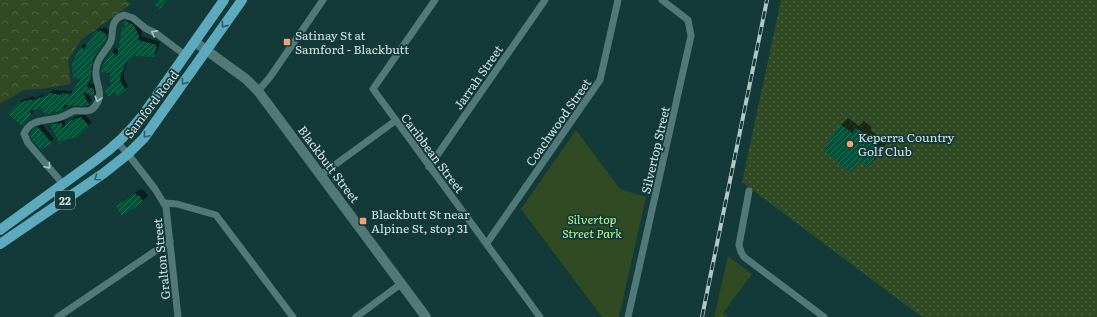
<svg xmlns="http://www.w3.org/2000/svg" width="1097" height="317" font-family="Literata,serif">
  <defs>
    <pattern id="grass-dots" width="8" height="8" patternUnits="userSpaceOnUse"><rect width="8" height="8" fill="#304a24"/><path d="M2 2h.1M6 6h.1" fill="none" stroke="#4d6444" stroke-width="1.8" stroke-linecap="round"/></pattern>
    <pattern id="forest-crowns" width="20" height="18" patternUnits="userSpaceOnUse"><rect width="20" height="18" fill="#304a24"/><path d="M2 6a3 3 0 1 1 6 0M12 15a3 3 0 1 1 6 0" fill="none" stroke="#4d6444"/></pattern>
    <pattern id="building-hatch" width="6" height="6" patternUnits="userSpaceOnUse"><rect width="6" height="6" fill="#025239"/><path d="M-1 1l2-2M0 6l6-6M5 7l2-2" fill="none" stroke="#266b56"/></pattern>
  </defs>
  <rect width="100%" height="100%" fill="#133938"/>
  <!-- grass -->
  <polygon fill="url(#grass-dots)" points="781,0 1097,0 1097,317 922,317 742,182"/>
  <!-- forest -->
  <polygon fill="url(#forest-crowns)" points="0,0 126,0 131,4 81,40 68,60 71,84 41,89 24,90 0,104"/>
  <!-- park -->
  <g fill="#304a24">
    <polygon points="576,130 620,189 646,197 619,317 602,317 521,209"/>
    <polygon points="728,256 752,274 723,313 728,317 714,317"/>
  </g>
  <!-- shadow -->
  <g fill="#0007">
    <polygon points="128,19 137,22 142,32 141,36 160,42 157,52 153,56 134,55 129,59 124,71 124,78 128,86 125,89 112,84 111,72 103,67 115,48 119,51 123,28 126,25 125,23"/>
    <polygon points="104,27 110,31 109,36 99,51 95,60 94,73 90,83 97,86 97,92 94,95 88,93 92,101 88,104 67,104 67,106 63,110 41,107 34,109 34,111 22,125 18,104 22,100 34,96 35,98 43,94 44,96 54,90 74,91 83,77 73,63 81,47 84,44 88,45 97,31 100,28 102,29"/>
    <polygon points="84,114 92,122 78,136 63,139 60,143 51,125 54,121 65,120 65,127 74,117"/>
    <polygon points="848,118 859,126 864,121 872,127 870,130 887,142 876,159 869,166 860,160 850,171 841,125"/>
    <polygon points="42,124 54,139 51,142 34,130"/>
    <polygon points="141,189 143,191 144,190 148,196 142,201 123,214 117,206 123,201"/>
  </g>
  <!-- building -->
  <g fill="url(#building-hatch)">
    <polygon points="158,0 167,0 160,9 154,5"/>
    <polygon points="126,21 134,25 139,36 138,40 157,45 154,57 134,56 126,63 121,75 120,81 126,90 118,97 114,92 109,97 104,90 111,85 110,83 110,73 101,72 102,67 111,51 117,56 122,28 125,26 123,22"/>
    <polygon points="96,30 99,32 100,30 107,35 106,41 95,56 92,65 91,77 87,87 94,89 94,96 83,92 89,105 83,106 64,105 63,111 52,112 45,115 41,108 30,111 31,115 22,126 8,114 18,103 31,99 32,101 40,97 41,98 50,93 62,95 62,93 71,94 81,78 73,79 72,63 80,47 84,49"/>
    <polygon points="81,117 89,126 78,137 61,141 60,145 50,124 62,123 62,128 69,121"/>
    <polygon points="840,124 852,133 856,128 866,134 863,138 881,150 869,167 859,161 851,172 837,163 838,161 823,151"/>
    <polygon points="38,127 52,143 41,150 32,140 30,135 33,129"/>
    <polygon points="135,193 137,196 139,195 143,202 122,216 116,206"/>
  </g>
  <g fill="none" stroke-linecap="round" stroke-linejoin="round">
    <!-- street -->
    <g stroke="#527877" stroke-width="7">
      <polyline points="435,0 373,89 540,317"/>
      <polyline points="258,91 270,77 323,0"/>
      <polyline points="118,143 128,154 155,189 166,207 178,317"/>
      <polyline points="429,167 545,0"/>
      <polyline points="321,175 395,121"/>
      <path d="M63,184L28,143L24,134C30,119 44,121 58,118C64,117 68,113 74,111C83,110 90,114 96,105C105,93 94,82 96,70C97,57 105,53 110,43C114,36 110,26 116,20C118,17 121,16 124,15L133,18L145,28L157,34L185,55"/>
      <polyline points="749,191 739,245 741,252 744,257 824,317"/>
      <polyline points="164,203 177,204 216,215 293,317"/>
      <polyline points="487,243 600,80 618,0"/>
      <polyline points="58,317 170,241"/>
      <polyline points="356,317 402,283"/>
      <polyline points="628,317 691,36 688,20 662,0"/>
    </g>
    <!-- secondary -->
    <polyline stroke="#527877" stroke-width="10" points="195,42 246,79 258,91 426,317"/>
    <!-- primary -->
    <g stroke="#5daabe" stroke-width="10">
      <path d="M0,230L96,160C114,147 129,133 143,115L224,0"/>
      <polyline points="0,244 104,173 128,154 144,138 242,0"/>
    </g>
    <!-- rail casing -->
    <g stroke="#b1c8c7" stroke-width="4">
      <polyline id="rail" points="702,317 767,0"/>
    </g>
    <!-- rail -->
    <use href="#rail" stroke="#133938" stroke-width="2.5" stroke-dasharray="8" stroke-linecap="butt"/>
  </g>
  <!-- one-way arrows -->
  <defs><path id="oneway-chevron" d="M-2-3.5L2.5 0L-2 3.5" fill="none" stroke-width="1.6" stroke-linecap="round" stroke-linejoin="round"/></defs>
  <g stroke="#2d6167">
    <use href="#oneway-chevron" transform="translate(224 25) rotate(125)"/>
    <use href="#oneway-chevron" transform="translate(184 82) rotate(125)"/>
    <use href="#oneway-chevron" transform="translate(146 135) rotate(130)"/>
    <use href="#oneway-chevron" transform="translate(97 178) rotate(145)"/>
  </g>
  <g stroke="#abc4c3">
    <use href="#oneway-chevron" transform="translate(154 33) rotate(-152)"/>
    <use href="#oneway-chevron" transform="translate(98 99) rotate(105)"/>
    <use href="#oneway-chevron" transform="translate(48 166) rotate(49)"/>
  </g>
  <!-- markers -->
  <g fill="#efa377" stroke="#133938" stroke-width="1.5">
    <rect x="283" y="38" width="8" height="8" rx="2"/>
    <circle cx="850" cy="144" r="4"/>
    <rect x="359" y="217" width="8" height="8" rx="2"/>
  </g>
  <g text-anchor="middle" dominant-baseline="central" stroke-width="3.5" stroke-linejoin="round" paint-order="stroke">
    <!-- shield labels -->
    <rect fill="#133938" stroke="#98b1b0" stroke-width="1" x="55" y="191" width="20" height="18" rx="3"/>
    <g font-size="11" font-weight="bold" fill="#d1e5e4">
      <text x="65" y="200">22</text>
    </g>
    <!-- poi labels -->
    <g font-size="12" fill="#d1e5e4" stroke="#133938" text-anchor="start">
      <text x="295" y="35">Satinay St at<tspan x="295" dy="14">Samford - Blackbutt</tspan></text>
      <text x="858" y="137">Keperra Country<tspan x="858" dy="14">Golf Club</tspan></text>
      <text x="371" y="214">Blackbutt St near<tspan x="371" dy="14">Alpine St, stop 31</tspan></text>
    </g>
    <!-- street labels -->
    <g font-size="12" fill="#d1e5e4" stroke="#133938">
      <text transform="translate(478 77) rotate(-55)">Jarrah Street</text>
      <text transform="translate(151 104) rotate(-53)">Samford Road</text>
      <text transform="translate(558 122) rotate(-55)">Coachwood Street</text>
      <text transform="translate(655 150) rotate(-77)">Silvertop Street</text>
      <text transform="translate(433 153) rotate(53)">Caribbean Street</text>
      <text transform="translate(329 164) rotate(53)">Blackbutt Street</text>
      <text transform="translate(161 259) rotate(-96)">Gralton Street</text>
    </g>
    <!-- park labels -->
    <g font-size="12" font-style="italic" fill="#b8f59e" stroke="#133938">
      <text x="592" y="219">Silvertop<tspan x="592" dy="14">Street Park</tspan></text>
    </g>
  </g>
</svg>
